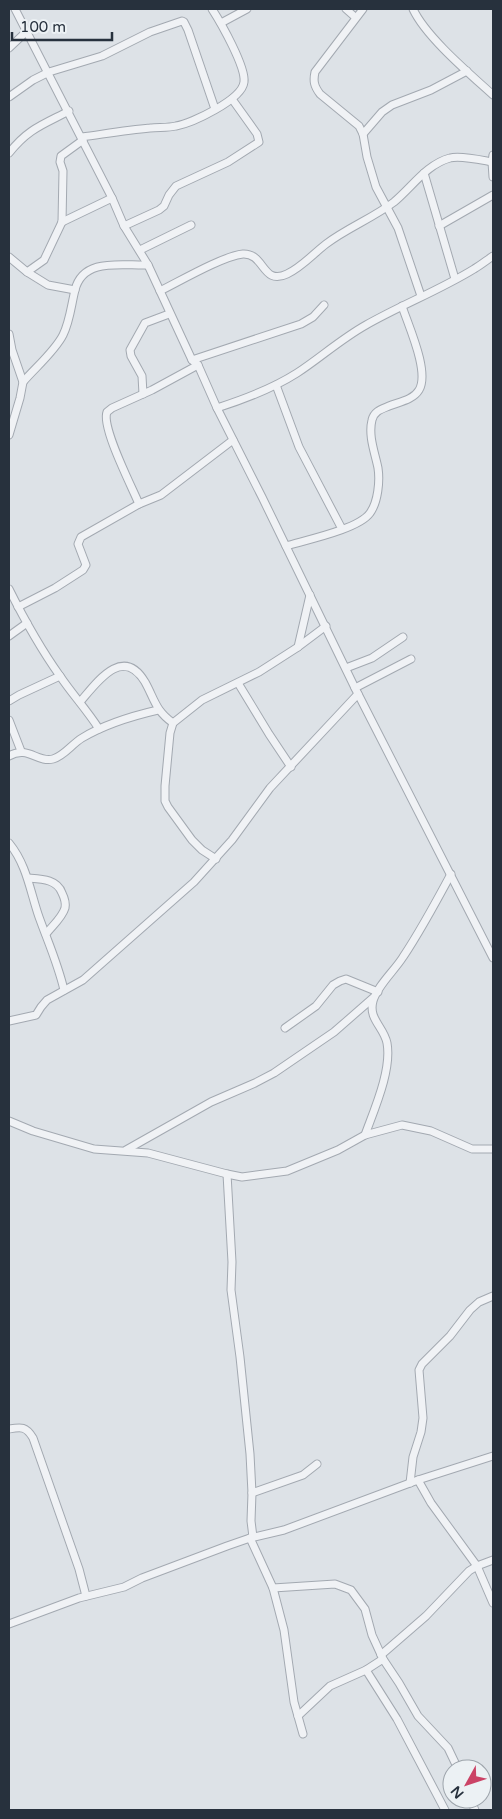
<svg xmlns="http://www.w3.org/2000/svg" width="502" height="1819" font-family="'Varela Round',sans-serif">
  <rect width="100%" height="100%" fill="#dde2e7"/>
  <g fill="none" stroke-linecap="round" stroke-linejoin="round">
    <!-- minor casing -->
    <g stroke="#a3a9b1" stroke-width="9">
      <g id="minor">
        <polyline points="15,9 112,198 124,226 148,265 192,360 198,365 217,408 262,497 355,688 493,958"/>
        <polyline points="346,9 355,17"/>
        <path d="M363,9L315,72C313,81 314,86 320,94L359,126L363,134L367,157L376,187L398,228L421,296"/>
        <path d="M413,9C426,37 470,74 493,95"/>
        <polyline points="221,23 247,9"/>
        <polyline points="9,48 27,31"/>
        <polyline points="9,97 33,80 49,72 102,56 150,32 182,21 184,22 188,30 215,109"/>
        <polyline points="363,134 382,112 392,105 431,90 467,71"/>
        <path d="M82,137C104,134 127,130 150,128C158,127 168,128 176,126C192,123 242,100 244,82C246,67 221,23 212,9"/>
        <path d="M9,153C28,129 42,125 69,111"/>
        <polyline points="493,155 492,162 493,177"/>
        <polyline points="424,173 455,279"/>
        <polyline points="62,222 112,198"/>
        <polyline points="124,226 159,210 164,206 169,195 176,186 228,162 259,142 257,134 232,99"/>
        <polyline points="439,226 493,195"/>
        <polyline points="140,250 191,225"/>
        <polyline points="9,257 27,272 48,285 75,290"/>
        <polyline points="27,272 44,260 62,222 63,171 60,162 61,156 83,140"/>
        <path d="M160,291C180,281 223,256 243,254C265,253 262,286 287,274C302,267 313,254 326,244C347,228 373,218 394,202C412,187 427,164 450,158C460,155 481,160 492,162"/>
        <polyline points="9,334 12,350 23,382 20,398 9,435"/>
        <polyline points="192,360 301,324 313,317 324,305"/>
        <path d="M23,382C35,368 55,351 63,335C70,321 71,306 75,290C83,257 122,266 148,265"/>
        <polyline points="276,385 299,447 342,529"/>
        <polyline points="143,394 142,376 131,356 130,350 145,323 169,314"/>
        <path d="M217,408C245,399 272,389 297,373C320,358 341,339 366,325C401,305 440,290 474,269C481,265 487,260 493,256"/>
        <path d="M139,504C132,487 101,427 107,412L112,408L152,390L198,365"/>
        <path d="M286,546C306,540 359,529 370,513C378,502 380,481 378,468C375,453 368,436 372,420C374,411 382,409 389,406C399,402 413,400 419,390C430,372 408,325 402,306"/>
        <path d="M9,589C24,619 40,648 60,676C72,694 87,710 99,729"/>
        <polyline points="18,607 55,588 83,570 86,565 78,544 81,537 139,504 161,495 233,440"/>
        <polyline points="9,636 27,623"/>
        <polyline points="298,647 310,595"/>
        <polyline points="346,668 372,658 403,637"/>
        <polyline points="238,683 269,734 291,767"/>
        <polyline points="355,688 411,659"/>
        <polyline points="9,701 19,695 60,676"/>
        <path d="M80,702C97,682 123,645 145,682C155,700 155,710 173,723"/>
        <polyline points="9,720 21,751"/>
        <path d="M9,756C28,745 37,763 53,759C64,756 72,744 82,738C105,724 132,716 158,710"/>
        <path d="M9,843C27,865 30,891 39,917C48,942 58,964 64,990"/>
        <polyline points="216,859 202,850 192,840 168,807 165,801 165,786 170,733 173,723 202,700 259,672 298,647 326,626"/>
        <path d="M28,878C41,879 57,879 62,893C64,897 66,903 65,908C62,918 52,926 46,934"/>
        <polyline points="9,1021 36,1015 41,1007 47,1000 83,980 194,882 232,840 270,788 358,694"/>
        <polyline points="285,1028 316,1006 333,985 340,981 346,979 378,992"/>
        <polyline points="9,1121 33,1131 94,1149 148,1153 227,1174 242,1177 287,1171 338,1150 365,1135 402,1125 431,1131 472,1149 493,1149"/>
        <path d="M365,1135C374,1110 392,1070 387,1043C384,1027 368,1019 373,1001C377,986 395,970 403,957C421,930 436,902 451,874"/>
        <polyline points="126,1150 211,1102 255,1083 274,1073 334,1032 373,998"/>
        <polyline points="227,1174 232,1262 231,1290 240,1357 250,1454 252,1493 251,1521 253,1537"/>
        <path d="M9,1429C21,1427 26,1426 33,1438L79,1569L86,1596"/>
        <polyline points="418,1480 431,1503 477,1566 493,1603"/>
        <polyline points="410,1483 413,1457 421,1432 423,1418 419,1370 422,1364 450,1336 470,1310 479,1302 493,1296"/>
        <polyline points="252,1493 303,1475 317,1464"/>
        <polyline points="250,1538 273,1588 284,1630 294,1702 303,1734"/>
        <polyline points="273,1588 335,1584 351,1590 365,1609 372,1635 383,1659 399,1683 418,1716 448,1748 458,1769"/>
        <polyline points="9,1624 79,1598 124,1587 142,1578 227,1546 250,1538 284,1530 418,1480 493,1456"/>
        <polyline points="381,1655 426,1616 469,1571 477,1566 493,1560"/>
        <polyline points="366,1670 397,1719 445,1810"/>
        <polyline points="298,1716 330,1686 366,1670 383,1659"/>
        <polyline points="470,1799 475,1810"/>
      </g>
    </g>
    <!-- minor -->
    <use href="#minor" stroke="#f0f2f5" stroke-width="7"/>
  </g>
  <!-- border -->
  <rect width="502" height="1819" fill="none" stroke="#27313d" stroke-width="20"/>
  <!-- north arrow -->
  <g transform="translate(467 1784) rotate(230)"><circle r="24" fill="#ecf1f4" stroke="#9da4ab"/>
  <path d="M0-4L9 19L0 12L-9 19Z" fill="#cb4366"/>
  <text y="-8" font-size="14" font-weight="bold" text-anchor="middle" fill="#27313d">N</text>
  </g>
  <!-- scale -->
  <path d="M12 32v8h100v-8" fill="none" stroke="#27313d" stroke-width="2.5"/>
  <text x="20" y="32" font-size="15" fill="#27313d" stroke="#ecf1f4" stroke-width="4" paint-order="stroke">100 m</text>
</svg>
